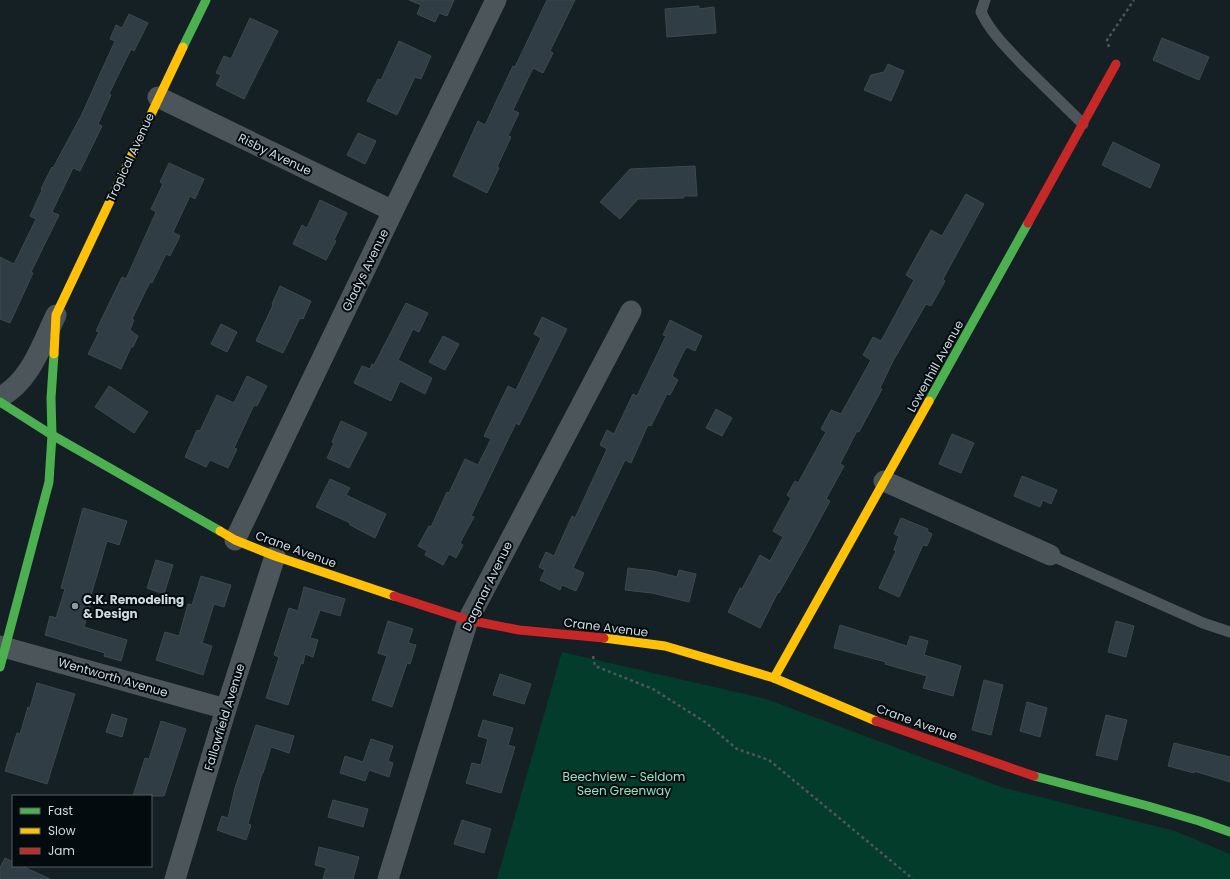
<svg xmlns="http://www.w3.org/2000/svg" width="1230" height="879" font-family="Poppins,sans-serif">
  <rect width="100%" height="100%" fill="#142024"/>
  <!-- green -->
  <polygon fill="#033c2a" points="562,652 766,699 1004,788 1175,831 1230,854 1230,879 497,879"/>
  <!-- building -->
  <g fill="#313d45" stroke="#3f484c">
    <polygon points="409,0 454,0 447,16 439,13 435,22 417,14 421,5"/>
    <polygon points="547,0 575,0 550,51 553,53 543,73 533,68 513,110 519,113 508,136 511,137 497,167 499,168 487,193 453,176 478,121 485,125 513,66 515,67"/>
    <polygon points="699,6 699,9 714,7 716,33 667,37 665,9"/>
    <polygon points="129,14 148,23 134,51 131,49 109,94 111,95 98,124 102,126 80,171 73,168 52,212 59,215 31,272 33,273 10,323 0,319 0,257 14,264 36,219 30,216 42,190 41,189 52,167 53,168 81,116 115,41 110,39 116,25 122,28"/>
    <polygon points="250,18 278,31 244,99 216,85 221,75 216,73 224,56 231,59"/>
    <polygon points="1162,38 1209,57 1199,80 1153,60"/>
    <polygon points="399,41 431,56 421,79 415,77 397,115 367,101 378,79 381,80"/>
    <polygon points="888,64 904,71 891,101 864,90 871,75 884,72"/>
    <polygon points="358,133 376,141 365,164 347,155"/>
    <polygon points="1113,142 1160,165 1150,188 1102,165"/>
    <polygon points="169,163 204,179 195,199 190,196 173,232 180,236 170,256 166,254 152,283 150,282 132,319 134,320 130,330 138,336 133,347 131,347 121,369 88,354 99,332 96,331 104,314 122,277 126,279 156,212 151,209 163,184 160,182"/>
    <polygon points="695,166 697,196 683,196 684,198 638,199 620,219 600,202 630,169"/>
    <polygon points="966,194 984,204 943,279 945,281 931,306 926,304 893,361 880,388 882,389 859,432 857,431 840,464 844,466 826,499 830,501 805,547 779,593 778,592 760,628 728,612 740,588 742,589 760,555 770,561 783,537 773,531 791,498 787,495 795,481 798,483 826,432 821,429 831,410 841,414 871,360 863,355 873,337 881,341 894,317 914,280 906,275 931,230 942,236"/>
    <polygon points="320,200 347,213 334,240 336,241 326,260 293,244 302,225 307,228"/>
    <polygon points="280,286 311,301 303,319 300,318 283,353 256,341 273,305 272,304"/>
    <polygon points="406,303 428,313 419,332 413,329 398,360 432,378 425,394 400,381 391,401 354,383 362,366 370,369 372,364 374,365"/>
    <polygon points="542,317 567,329 519,425 516,423 497,462 471,516 474,517 460,543 463,545 456,558 449,554 443,565 425,555 427,551 418,546 429,526 431,527 447,492 449,493 465,459 478,465 491,439 484,436 508,386 516,390 541,338 534,334"/>
    <polygon points="670,320 702,336 695,351 687,347 684,351 672,376 678,380 670,395 667,394 651,426 648,425 631,463 625,460 573,568 584,573 576,591 562,585 560,590 540,580 545,570 539,567 546,552 554,556 572,516 575,518 607,449 600,445 607,430 614,434 633,394 637,396 666,336 663,335"/>
    <polygon points="221,324 237,332 227,352 211,344"/>
    <polygon points="443,336 459,344 445,370 429,362"/>
    <polygon points="247,376 267,386 257,406 254,405 234,448 237,449 228,468 210,460 206,467 185,457 197,430 200,431 217,395 234,403"/>
    <polygon points="109,386 148,412 134,433 95,407"/>
    <polygon points="716,409 732,418 722,436 706,428"/>
    <polygon points="341,421 367,433 349,468 327,458 334,443 332,442"/>
    <polygon points="952,434 974,443 961,473 939,464"/>
    <polygon points="1022,476 1057,490 1051,504 1043,500 1040,507 1014,496"/>
    <polygon points="330,479 350,488 346,495 386,514 375,538 350,525 350,523 316,507"/>
    <polygon points="83,508 127,521 119,545 107,541 89,602 91,603 84,627 127,640 121,661 104,656 105,653 45,635 50,616 56,618 65,589 61,588"/>
    <polygon points="901,518 928,529 927,531 932,534 927,546 923,545 899,597 879,588 896,551 894,550 899,536 894,534"/>
    <polygon points="156,560 173,565 164,594 147,588"/>
    <polygon points="628,568 653,571 677,577 679,570 696,574 689,602 652,593 625,590"/>
    <polygon points="201,576 231,585 224,607 214,604 202,643 212,646 203,675 156,660 165,632 179,636 188,604 192,605"/>
    <polygon points="304,587 345,599 340,616 320,610 310,638 318,640 313,657 305,654 303,664 301,663 288,705 266,698 279,657 274,655 289,608 298,611"/>
    <polygon points="388,621 413,629 408,643 416,645 410,664 407,663 392,707 372,700 387,656 378,653"/>
    <polygon points="1116,621 1134,626 1126,657 1108,652"/>
    <polygon points="840,625 907,646 910,636 928,641 924,655 961,666 953,696 923,688 927,676 885,664 886,662 834,648"/>
    <polygon points="500,674 531,684 524,704 493,695"/>
    <polygon points="984,680 1003,685 991,735 972,730"/>
    <polygon points="37,683 75,694 47,784 5,771 17,733 20,734 28,707 30,708"/>
    <polygon points="1027,702 1047,708 1040,737 1020,731"/>
    <polygon points="112,714 127,719 122,737 106,732"/>
    <polygon points="1106,715 1127,720 1117,760 1096,755"/>
    <polygon points="483,720 513,728 508,745 515,747 501,793 466,783 472,763 481,765 488,739 478,736"/>
    <polygon points="161,721 186,729 164,796 133,796 145,758 149,759"/>
    <polygon points="256,725 294,736 289,753 271,747 263,773 262,773 248,824 251,825 246,840 217,830 222,816 228,818 235,788"/>
    <polygon points="371,739 393,746 388,761 393,763 389,777 369,770 365,781 340,773 345,756 363,762"/>
    <polygon points="1174,743 1230,757 1230,782 1194,771 1194,773 1168,766"/>
    <polygon points="333,800 368,809 363,827 328,817"/>
    <polygon points="462,820 491,829 484,853 454,844"/>
    <polygon points="319,847 359,857 353,879 323,879 326,868 315,865"/>
    <polygon points="5,858 13,862 13,866 22,866 50,879 0,879 0,868"/>
  </g>
  <g fill="none" stroke-linecap="round" stroke-linejoin="round">
    <!-- path -->
    <g stroke="#4d5659" stroke-width="2.5" stroke-dasharray="3 3" stroke-linecap="butt">
      <polyline points="1109,47 1107,40 1134,0"/>
      <polyline points="593,656 595,666 653,689 705,722 737,749 769,760 913,879"/>
    </g>
    <!-- lane -->
    <g stroke="#4c565a" stroke-width="11">
      <path d="M985,0L981,12C991,33 1007,48 1023,65C1043,85 1063,104 1083,124"/>
      <polyline points="1050,555 1203,623 1230,632"/>
    </g>
    <!-- street -->
    <g stroke="#4c565a" stroke-width="21">
      <polyline points="158,97 393,211"/>
      <path d="M0,397C30,382 42,344 56,315"/>
      <polyline points="884,481 1050,555"/>
      <polyline points="235,540 393,211 496,0"/>
      <polyline points="0,646 226,709"/>
      <polyline points="175,879 226,709 275,556"/>
      <polyline points="388,879 468,620 631,311"/>
    </g>
    <!-- fast -->
    <g stroke="#4caf50" stroke-width="9">
      <polyline points="183,47 206,0"/>
      <polyline points="929,401 1028,223"/>
      <polyline points="0,402 52,435 220,531"/>
      <polyline points="0,667 49,482 52,435 51,398 54,354"/>
      <polyline points="1034,776 1148,806 1199,821 1230,832"/>
    </g>
    <!-- slow -->
    <g stroke="#ffc107" stroke-width="9">
      <polyline points="54,354 56,315 183,47"/>
      <polyline points="220,531 235,540 275,556 394,596"/>
      <polyline points="604,638 665,646 774,678 876,721"/>
      <polyline points="774,678 929,401"/>
    </g>
    <!-- jam -->
    <g stroke="#c62828" stroke-width="9">
      <polyline points="1028,223 1116,64"/>
      <polyline points="394,596 468,620 519,630 604,638"/>
      <polyline points="876,721 1034,776"/>
    </g>
  </g>
  <!-- markers -->
  <circle fill="#8d9a9e" stroke="#040b0e" stroke-width="1.5" cx="75" cy="606" r="4"/>
  <g text-anchor="middle" dominant-baseline="central" stroke-width="4" stroke-linejoin="round" paint-order="stroke">
    <!-- street labels -->
    <g font-size="12" fill="#cedbe0" stroke="#040b0e">
      <text transform="translate(275 154) rotate(26)">Risby Avenue</text>
      <text transform="translate(130 157) rotate(-65)">Tropical Avenue</text>
      <text transform="translate(365 270) rotate(-64)">Gladys Avenue</text>
      <text transform="translate(935 366) rotate(-61)">Lowenhill Avenue</text>
      <text transform="translate(296 549) rotate(20)">Crane Avenue</text>
      <text transform="translate(487 586) rotate(-64)">Dagmar Avenue</text>
      <text transform="translate(606 627) rotate(7)">Crane Avenue</text>
      <text transform="translate(113 677) rotate(16)">Wentworth Avenue</text>
      <text transform="translate(224 717) rotate(-73)">Fallowfield Avenue</text>
      <text transform="translate(917 722) rotate(20)">Crane Avenue</text>
    </g>
    <!-- poi labels -->
    <g font-size="12" font-weight="bold" fill="#cedbe0" stroke="#040b0e" text-anchor="start">
      <text x="83" y="599">C.K. Remodeling<tspan x="83" dy="14">&amp; Design</tspan></text>
    </g>
    <!-- park labels -->
    <g font-size="12" fill="#8ee5bf" stroke="#040b0e">
      <text x="624" y="776">Beechview - Seldom<tspan x="624" dy="14">Seen Greenway</tspan></text>
    </g>
  </g>
  <!-- legend -->
  <rect x="12" y="795" width="140" height="72" fill="#040b0e" stroke="#555e62"/>
  <rect x="20" y="808" width="20" height="6" fill="#4caf50" stroke="#555e62"/>
  <text x="48" y="815" font-size="12" fill="#cedbe0">Fast</text>
  <rect x="20" y="828" width="20" height="6" fill="#ffc107" stroke="#555e62"/>
  <text x="48" y="835" font-size="12" fill="#cedbe0">Slow</text>
  <rect x="20" y="848" width="20" height="6" fill="#c62828" stroke="#555e62"/>
  <text x="48" y="855" font-size="12" fill="#cedbe0">Jam</text>
</svg>
